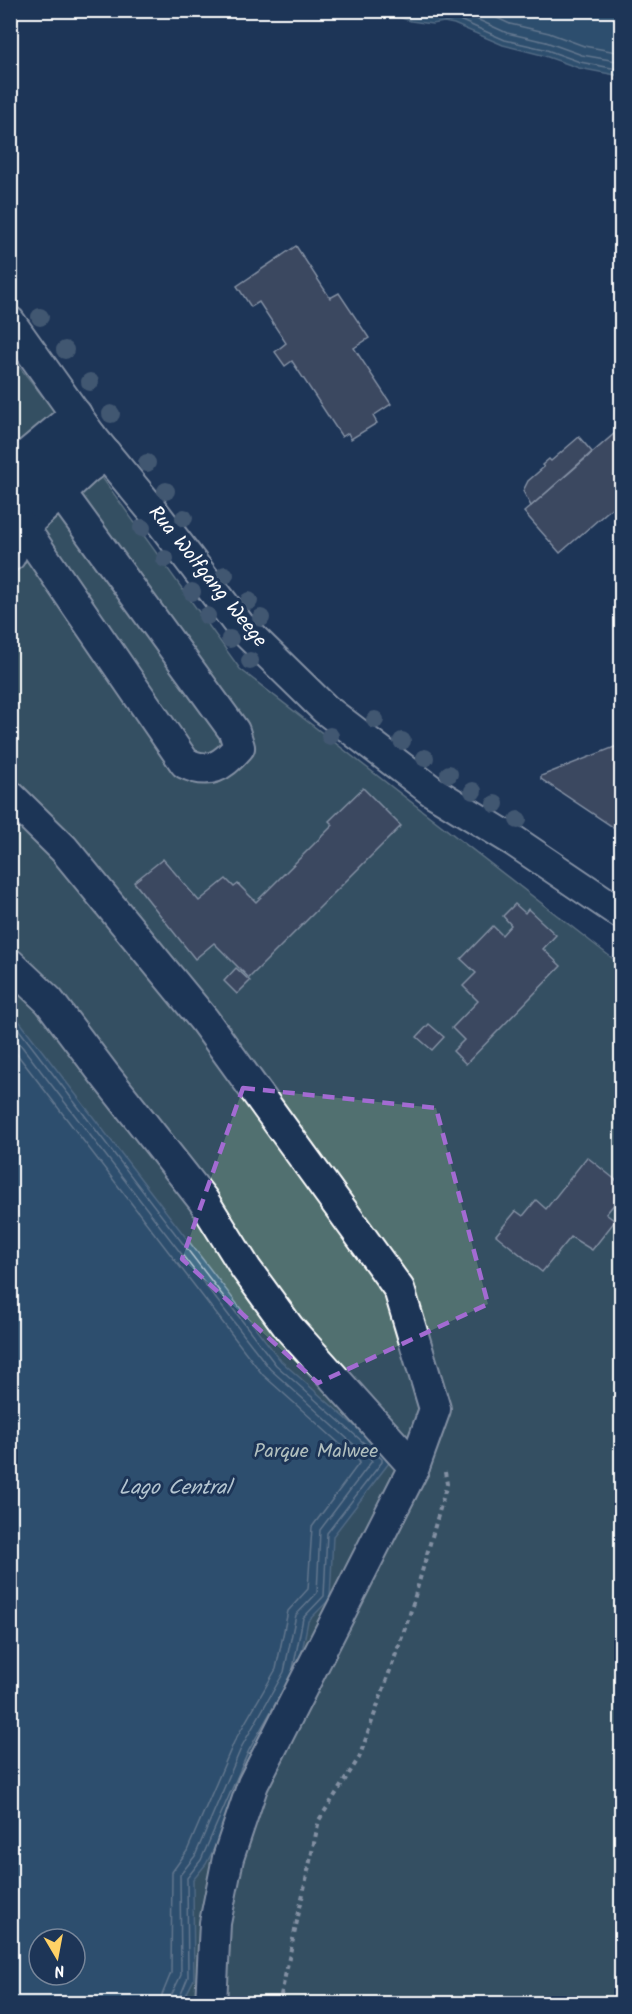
<svg xmlns="http://www.w3.org/2000/svg" width="632" height="2014" font-family="Kalam,sans-serif">
  <rect width="100%" height="100%" fill="#1d3557"/>
  <filter id="ink" filterUnits="userSpaceOnUse"><feTurbulence type="fractalNoise" baseFrequency=".0167" numOctaves="2"/><feDisplacementMap in="SourceGraphic" scale="12" xChannelSelector="R" yChannelSelector="G"/><feConvolveMatrix kernelMatrix="1 2 1 2 8 2 1 2 1" color-interpolation-filters="sRGB"/></filter>
  <g filter="url(#ink)">
    <!-- green -->
    <path fill="#51706f" stroke="#a8b8b7" stroke-width="1.5" fill-rule="evenodd" d="M10,355L52,408L240,669L621,965V2003H11ZM39,1939H75V1975H39Z"/>
    <!-- water -->
    <g fill="#436e89" stroke="#8ea8b8" stroke-width="1.5" fill-rule="evenodd">
      <polygon points="379,11 621,11 621,76 579,68 542,55 503,45 454,24 444,22 432,24 411,21"/>
      <path d="M10,1009L281,1361L392,1459L333,1536L330,1599L308,1621L297,1677L237,1790L216,1845L206,1864L193,1880L194,1979L182,2003H11ZM39,1939H75V1975H39Z"/>
    </g>
    <g fill="none" stroke-linecap="round" stroke-linejoin="round">
      <!-- shore -->
      <g stroke="#b4c5d0" stroke-width="1.5">
        <polyline points="394,10 432,18 444,16 455,18 505,40 544,49 580,62 622,70"/>
        <polyline points="457,10 507,33 546,42 582,55 622,62"/>
        <polyline points="480,10 510,24 549,33 584,46 622,53"/>
        <polyline points="10,1018 276,1365 382,1459 382,1462 327,1533 324,1596 303,1618 293,1669"/>
        <polyline points="10,1031 270,1369 372,1461 320,1530 317,1593 296,1615 284,1672 242,1746 195,1856 180,1875 181,1975 171,1996 169,2004"/>
        <polyline points="10,1045 263,1375 360,1462 312,1527 308,1589 288,1611 276,1669 234,1742 187,1851 172,1872 171,1973 162,1995 160,2004"/>
        <polyline points="177,2004 188,1977 187,1878 201,1860 249,1750 278,1699"/>
      </g>
    </g>
    <!-- building -->
    <g fill="#615f6c" stroke="#fff" stroke-width="1.5">
      <polygon points="296,246 330,298 339,293 369,338 354,348 391,404 373,416 377,423 351,439 348,433 342,437 292,361 285,366 275,352 286,343 259,302 251,307 237,286"/>
      <polygon points="622,427 622,499 560,553 524,512"/>
      <polygon points="579,437 592,452 531,506 523,491 528,481 544,467 542,465 549,459 551,461"/>
      <polygon points="622,744 622,833 541,779 541,776"/>
      <polygon points="363,788 401,826 249,978 214,943 195,959 134,882 163,859 199,901 226,879 234,887 238,884 256,902 333,825 329,821"/>
      <polygon points="515,904 525,913 528,909 556,935 543,949 561,966 466,1064 453,1051 464,1040 452,1028 478,1001 463,986 476,973 461,959 493,926 502,935 511,925 503,916"/>
      <polygon points="236,968 250,981 237,994 224,981"/>
      <polygon points="429,1024 444,1037 432,1050 417,1037"/>
      <polygon points="587,1157 622,1185 622,1195 606,1214 615,1221 592,1250 571,1237 542,1272 496,1235 516,1211 523,1216 536,1200 546,1209"/>
    </g>
    <g fill="none" stroke-linecap="round" stroke-linejoin="round">
      <!-- minor casing -->
      <g stroke="#fff" stroke-width="34">
        <g id="minor">
          <polyline points="10,322 91,436 152,510 240,626 325,709 432,791 514,841 622,914"/>
          <polyline points="10,469 76,414"/>
          <polyline points="10,501 91,436"/>
          <polyline points="11,514 23,527 86,469 106,454"/>
          <path d="M23,527L185,763C209,775 222,767 239,747L234,731L61,493"/>
          <polyline points="10,556 23,527"/>
          <polyline points="10,796 64,849 204,1020 399,1289 435,1409 414,1467"/>
          <polyline points="10,964 49,1001 104,1074 203,1200 246,1269 289,1328 414,1467 253,1784 228,1858 215,1923 211,2004"/>
        </g>
      </g>
      <!-- path -->
      <polyline stroke="#fff" stroke-width="4" stroke-dasharray="4.5 4.5" stroke-linecap="butt" points="279,2004 319,1820 359,1758 409,1617 447,1484 445,1472"/>
      <!-- minor -->
      <use href="#minor" stroke="#1d3557" stroke-width="30"/>
    </g>
    <!-- trees -->
    <g fill="#6e8190">
      <circle cx="40" cy="317" r="9"/>
      <circle cx="65" cy="350" r="9"/>
      <circle cx="90" cy="382" r="9"/>
      <circle cx="111" cy="414" r="9"/>
      <circle cx="147" cy="463" r="9"/>
      <circle cx="166" cy="491" r="9"/>
      <circle cx="184" cy="518" r="9"/>
      <circle cx="142" cy="528" r="9"/>
      <circle cx="165" cy="559" r="9"/>
      <circle cx="225" cy="575" r="9"/>
      <circle cx="192" cy="592" r="9"/>
      <circle cx="249" cy="601" r="9"/>
      <circle cx="207" cy="616" r="9"/>
      <circle cx="261" cy="618" r="9"/>
      <circle cx="230" cy="639" r="9"/>
      <circle cx="250" cy="661" r="9"/>
      <circle cx="375" cy="720" r="9"/>
      <circle cx="330" cy="736" r="9"/>
      <circle cx="402" cy="741" r="9"/>
      <circle cx="425" cy="758" r="9"/>
      <circle cx="449" cy="774" r="9"/>
      <circle cx="473" cy="791" r="9"/>
      <circle cx="495" cy="804" r="9"/>
      <circle cx="518" cy="820" r="9"/>
    </g>
  </g>
  <!-- marked area -->
  <path d="M0 0H632V2014H0ZM243,1088L436,1108L488,1304L318,1383L182,1259Z" fill="#1d3557" fill-opacity=".55" fill-rule="evenodd"/>
  <path fill="none" stroke="#a36bd2" stroke-width="4.5" stroke-dasharray="12 8" stroke-linejoin="round" d="M243,1088L436,1108L488,1304L318,1383L182,1259Z"/>
  <g text-anchor="middle" dominant-baseline="central" stroke-width="6" stroke-linejoin="round" paint-order="stroke">
    <!-- street labels -->
    <g font-size="20" fill="#fff" stroke="#1d3557">
      <text transform="translate(207 577) rotate(51)">Rua Wolfgang Weege</text>
    </g>
    <!-- park labels -->
    <g font-size="20" fill="#b1bfbe" stroke="#1d3557">
      <text x="316" y="1452">Parque Malwee</text>
    </g>
    <!-- water labels -->
    <g font-size="21" font-style="italic" fill="#b4c5d0" stroke="#1d3557">
      <text x="175" y="1488">Lago Central</text>
    </g>
  </g>
  <!-- margin -->
  <rect width="632" height="2014" fill="none" stroke="#1d3557" stroke-width="36"/>
  <rect x="18" y="18" width="596" height="1978" fill="none" stroke="#fff" stroke-width="2" filter="url(#ink)"/>
  <!-- north arrow -->
  <g transform="translate(57 1957) rotate(170)"><circle r="28" fill="#1d3557" stroke="#77869a" stroke-width="1.5"/>
  <path d="M0-4.5L10 22L0 15L-10 22Z" fill="#ffd166"/>
  <text y="-9" font-size="16" font-weight="bold" text-anchor="middle" fill="#ffffff">N</text>
  </g>
</svg>
